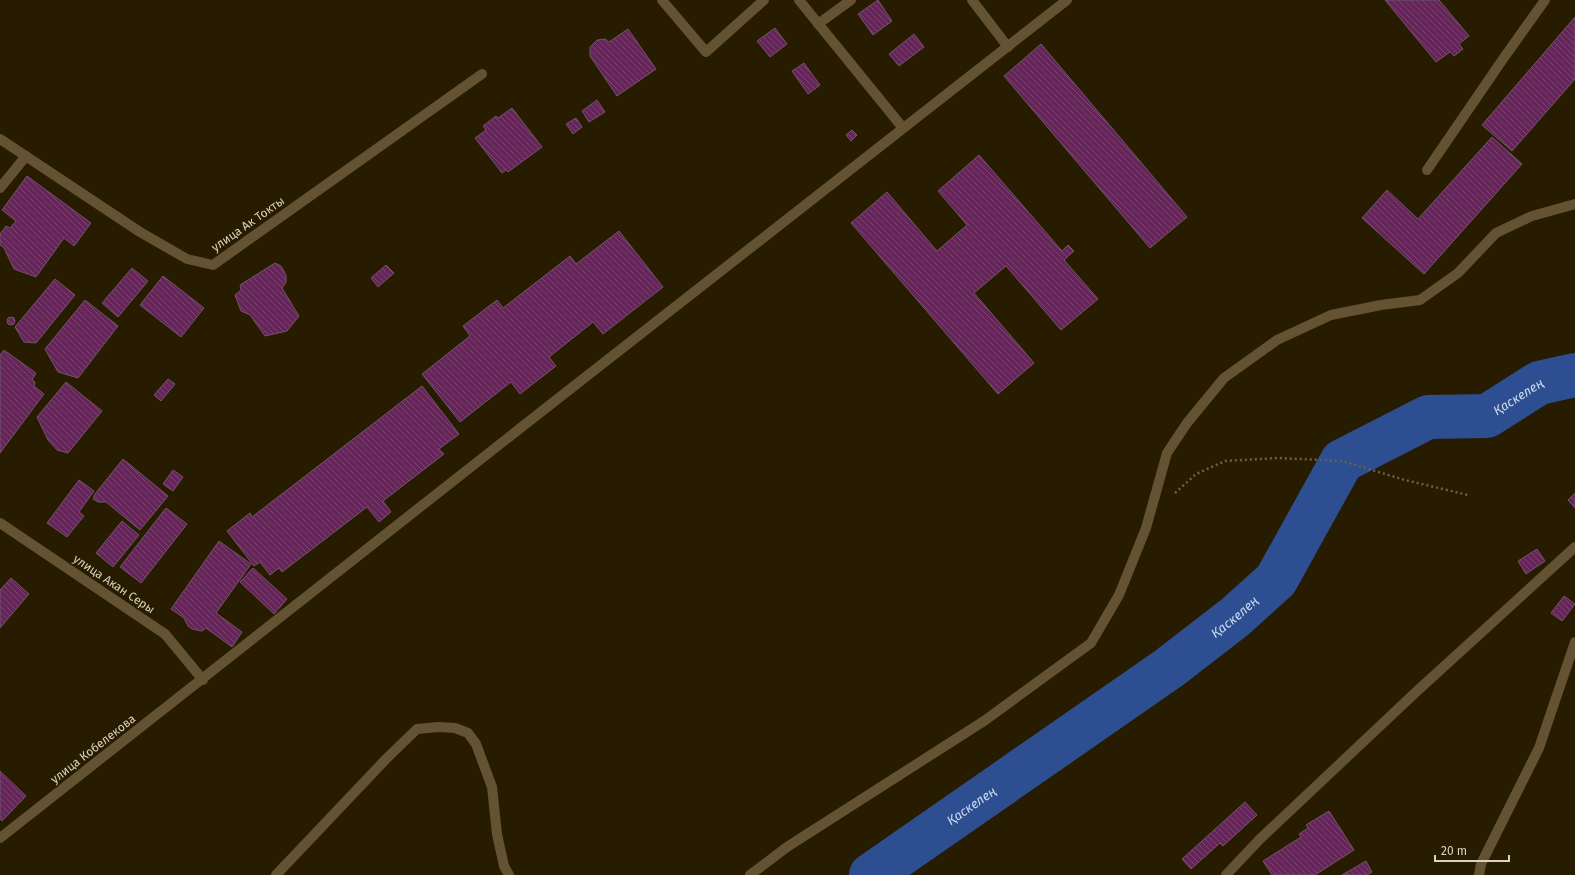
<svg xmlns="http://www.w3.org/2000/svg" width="1575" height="875" font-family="'Fira Sans',sans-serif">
  <defs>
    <pattern id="building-back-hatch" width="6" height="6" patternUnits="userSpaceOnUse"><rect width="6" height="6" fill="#66245a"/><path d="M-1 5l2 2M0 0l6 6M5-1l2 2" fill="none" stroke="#7b4370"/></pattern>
  </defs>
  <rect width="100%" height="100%" fill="#281c00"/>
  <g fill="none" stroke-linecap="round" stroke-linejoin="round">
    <!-- river -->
    <path stroke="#2d4e91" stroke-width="44" id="s1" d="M871,875L1169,668L1235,617L1276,580L1342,461L1428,417L1487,416L1539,383L1575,375"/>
  </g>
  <!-- building -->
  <g fill="url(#building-back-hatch)" stroke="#705469">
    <polygon points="878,0 892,21 873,35 858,14"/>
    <polygon points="1385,0 1439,0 1469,36 1459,44 1463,49 1454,56 1450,52 1436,62"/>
    <polygon points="1575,17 1575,79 1512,151 1482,125"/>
    <polygon points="775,28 787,44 770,57 757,41"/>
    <polygon points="628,29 656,69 617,96 590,56 590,47 597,40 605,39 609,42"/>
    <polygon points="914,34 924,47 899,66 889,54"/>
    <polygon points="1041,44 1187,217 1150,248 1004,76"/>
    <polygon points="804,63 820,85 808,94 792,71"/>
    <polygon points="597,100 605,112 589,122 582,111"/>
    <polygon points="512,108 542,147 508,172 506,170 502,173 475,138 486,130 483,126 496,116 498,118"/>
    <polygon points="576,118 582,127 573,134 566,124"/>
    <polygon points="852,130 857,135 851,141 846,135"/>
    <polygon points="1492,137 1522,164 1424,274 1362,218 1387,190 1418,219"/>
    <polygon points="979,155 1062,251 1068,245 1074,251 1064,260 1098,299 1061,330 1006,266 974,293 1034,363 998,394 851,223 887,192 937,251 967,225 938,191"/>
    <polygon points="27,176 91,223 74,246 64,238 36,277 14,269 4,248 0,245 0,234 6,226 10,228 16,221 2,210"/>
    <polygon points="619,231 663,287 603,334 593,322 549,357 556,366 520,394 511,382 460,422 422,374 470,336 463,326 497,300 503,308 570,256 576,264"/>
    <polygon points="275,263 281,266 286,275 286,282 282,288 299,316 287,331 265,336 250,315 241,311 235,295 241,290 240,285"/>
    <polygon points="386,265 394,273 378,287 371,278"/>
    <polygon points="132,268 148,281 118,317 102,303"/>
    <polygon points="163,276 204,308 181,337 140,305"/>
    <polygon points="55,279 75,295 36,343 24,342 15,327"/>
    <polygon points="85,300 118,326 78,378 58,372 45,349"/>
    <circle cx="11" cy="321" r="4"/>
    <polygon points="4,350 36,373 32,380 35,382 34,386 44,394 0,453 0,355"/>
    <polygon points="168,379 175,384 161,401 154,395"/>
    <polygon points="66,382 102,411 68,453 57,450 48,440 37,417"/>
    <polygon points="422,386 459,434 439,449 444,454 383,501 391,512 379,522 367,507 282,572 279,568 270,575 260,562 254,566 227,531 250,513 252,517"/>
    <polygon points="123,459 168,496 140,530 106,502 98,502 93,499 95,494"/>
    <polygon points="173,470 183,477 173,491 163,484"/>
    <polygon points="79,480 94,491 79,512 84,516 67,537 47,523"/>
    <polygon points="1575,493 1575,508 1568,500"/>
    <polygon points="166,508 187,524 141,583 120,567"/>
    <polygon points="122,521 139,535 113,567 96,553"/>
    <polygon points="219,541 251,564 216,613 242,632 232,647 206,628 202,631 192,629 188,626 184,618 171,609"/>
    <polygon points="1537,549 1545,561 1526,574 1518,561"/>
    <polygon points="253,568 287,599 274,614 240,582"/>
    <polygon points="11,578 29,594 0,628 0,590"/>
    <polygon points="1564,596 1575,604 1562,621 1551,613"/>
    <polygon points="0,771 26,796 2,821 0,819"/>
    <polygon points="1245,802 1257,815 1223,846 1220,843 1191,869 1182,859"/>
    <polygon points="1329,811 1354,850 1315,875 1272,875 1263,861 1301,837 1299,834 1308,828 1306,825"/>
    <polygon points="1366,861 1372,872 1367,875 1342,875"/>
  </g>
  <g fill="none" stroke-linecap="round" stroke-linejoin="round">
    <!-- path -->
    <polyline stroke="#6c614a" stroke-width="2.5" stroke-dasharray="2 3" stroke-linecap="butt" points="1175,493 1196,474 1225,461 1278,458 1342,461 1405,480 1468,495"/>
    <!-- minor -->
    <g stroke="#645333" stroke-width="10">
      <polyline points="662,0 706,52 764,0"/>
      <polyline points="799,0 903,128"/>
      <polyline points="972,0 1008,47"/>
      <polyline points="818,24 851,0"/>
      <polyline points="0,139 140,232 187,259 213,265 482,74"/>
      <polyline points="1427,170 1503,59 1545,0"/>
      <polyline points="0,188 26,156"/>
      <polyline points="0,523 165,634 203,680"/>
      <polyline points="0,838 523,426 1067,0"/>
      <polyline points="276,875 387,758 417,729 438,727 455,728 468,733 476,744 492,787 497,834 504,866 509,875"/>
      <polyline points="750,875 787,847 984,721 1091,643 1119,595 1146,528 1167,453 1187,423 1224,378 1277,340 1331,315 1381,305 1420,300 1458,273 1496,233 1532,216 1575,204"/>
      <polyline points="1226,875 1259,840 1416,692 1575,547"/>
      <polyline points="1479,875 1481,864 1539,748 1575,642"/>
    </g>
  </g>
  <g text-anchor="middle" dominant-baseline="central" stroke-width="3.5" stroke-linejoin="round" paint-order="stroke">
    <!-- street labels -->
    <g font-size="12" fill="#dad2c2" stroke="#281c00">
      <text transform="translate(248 224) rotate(-35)">улица Ак Токты</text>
      <text transform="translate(114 584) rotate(34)">улица Акан Серы</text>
      <text transform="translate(93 749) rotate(-38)">улица Кобелекова</text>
    </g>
    <!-- water labels -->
    <g font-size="13" font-style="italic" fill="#cfdaee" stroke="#281c00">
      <text stroke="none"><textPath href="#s1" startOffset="830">Қаскелең</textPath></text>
      <text stroke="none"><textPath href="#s1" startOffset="446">Қаскелең</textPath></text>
      <text stroke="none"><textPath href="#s1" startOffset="122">Қаскелең</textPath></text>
    </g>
  </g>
  <!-- scale -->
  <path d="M1435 855v6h74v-6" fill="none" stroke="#dad2c2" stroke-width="2"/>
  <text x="1441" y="855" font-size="12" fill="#dad2c2" stroke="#281c00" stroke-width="3" paint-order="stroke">20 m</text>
</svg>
